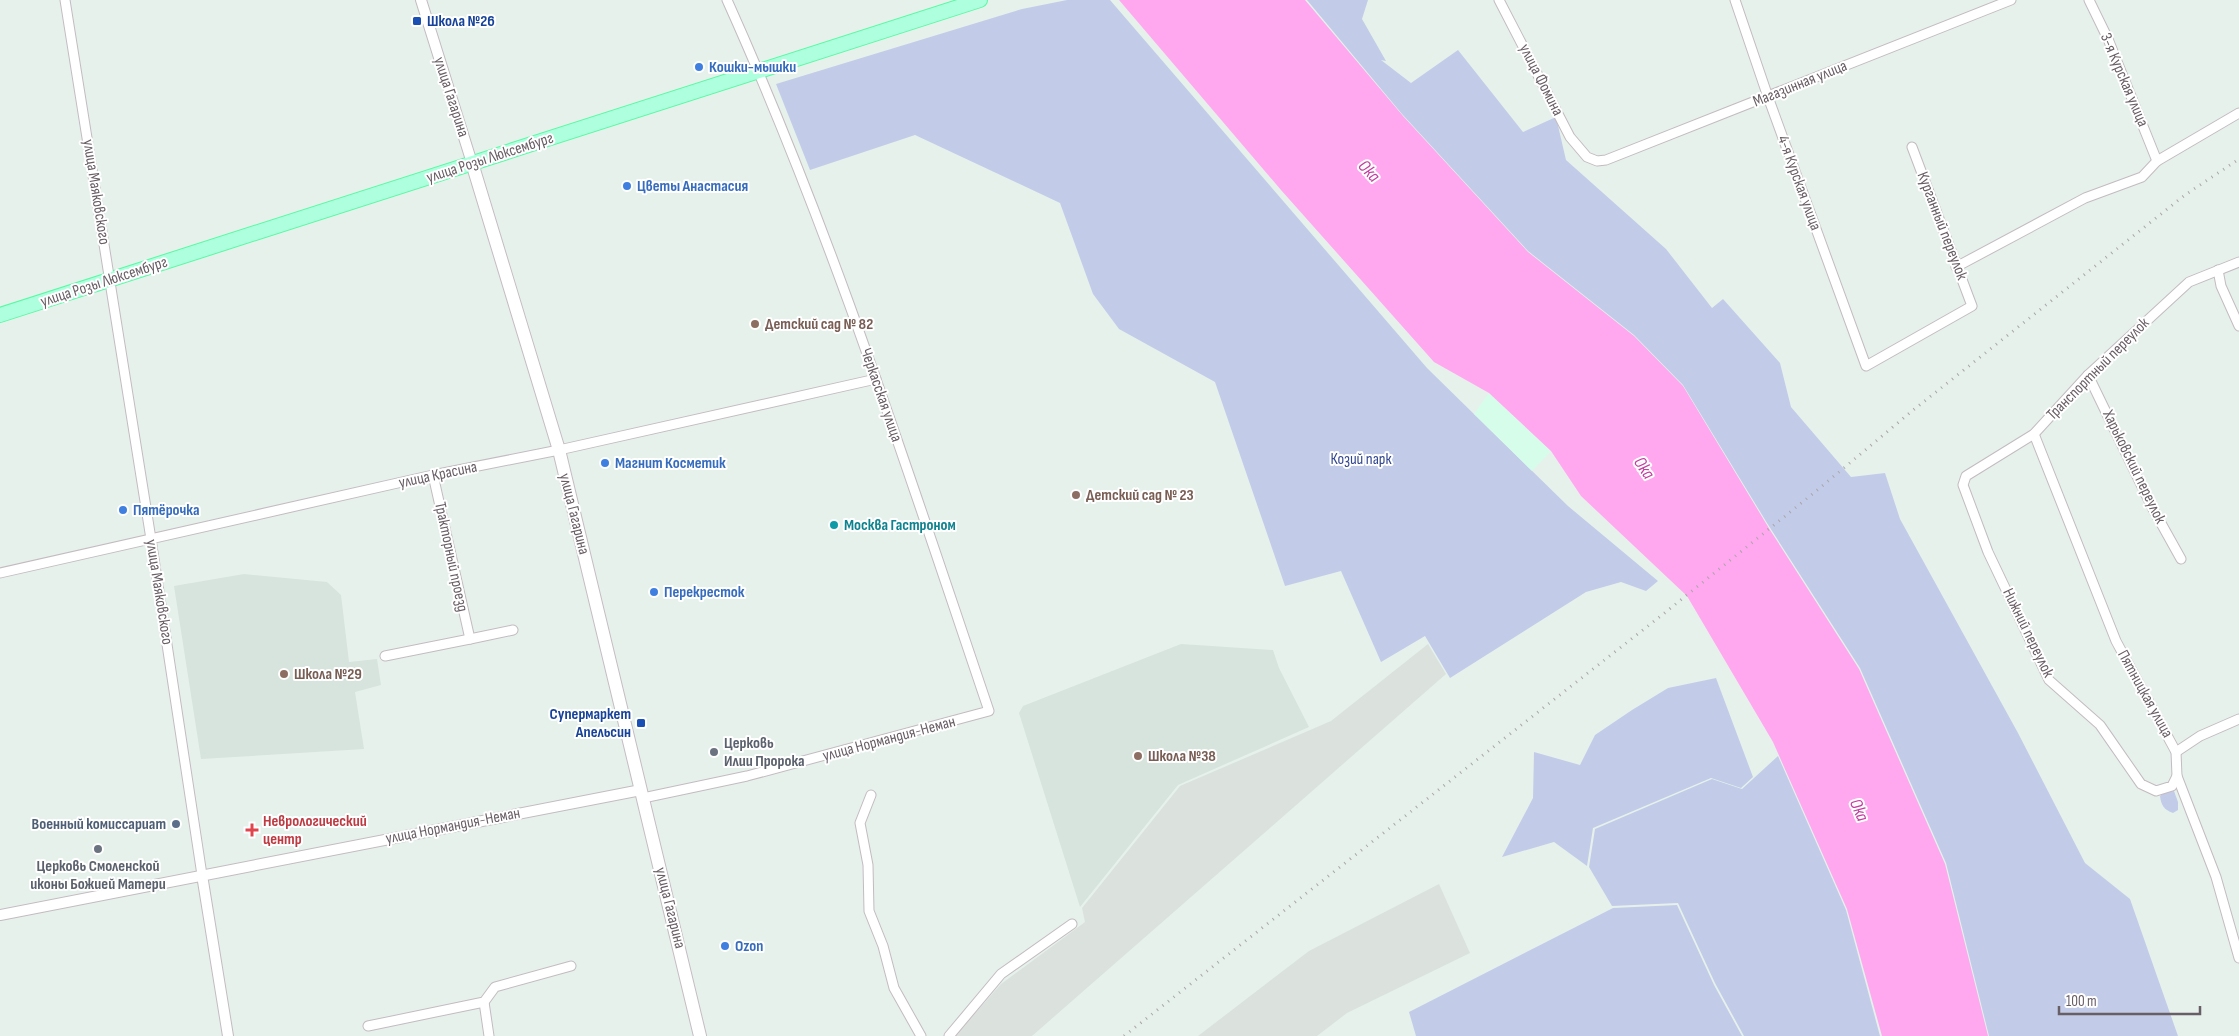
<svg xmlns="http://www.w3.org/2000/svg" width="2239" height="1036" font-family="'Sofia Sans Condensed',sans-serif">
  <rect width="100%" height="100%" fill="#e6f1ec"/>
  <!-- industrial -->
  <g fill="#dbe2de">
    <polygon points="1428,644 1446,674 1032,1036 955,1036 1001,984 1085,922 1082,908 1180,786 1331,721"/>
    <polygon points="1439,884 1470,953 1347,1013 1317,1036 1198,1036 1309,951"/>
  </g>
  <!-- education -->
  <g fill="#d7e3dd">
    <polygon points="244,574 327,582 341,595 349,662 377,659 381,685 355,692 364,749 201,759 174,586"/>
    <polygon points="1181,644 1273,650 1279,668 1309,727 1178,785 1080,907 1019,713 1023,706"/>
  </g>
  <!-- green -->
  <g fill="#c2cce9">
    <polygon points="1067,0 1110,0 1427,368 1568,506 1658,581 1646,591 1621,582 1586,592 1450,678 1425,636 1381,662 1341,571 1285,586 1215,382 1119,329 1093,294 1060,203 915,135 810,170 776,84 1022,9"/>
    <polygon points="1307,0 1368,0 1362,19 1386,61 1381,60 1411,83 1458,50 1523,132 1556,117 1566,160 1666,249 1712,308 1723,299 1780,363 1791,407 1851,477 1885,473 1900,519 2018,733 2085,863 2130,899 2178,1036 1989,1036 1946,863 1860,668 1767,523 1683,385 1634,335 1528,251 1402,114"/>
    <polygon points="1716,678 1753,777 1741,788 1711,778 1593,828 1587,866 1554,842 1502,857 1533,798 1534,752 1580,765 1595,735 1632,710 1668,688"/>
    <polygon points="1778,756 1846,910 1880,1036 1744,1036 1715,983 1678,903 1612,906 1589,867 1595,829 1712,779 1742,789"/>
    <path d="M2174,791L2178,802V810L2173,813C2164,810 2161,805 2160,796L2165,792Z"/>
    <polygon points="1677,905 1714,985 1742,1036 1416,1036 1409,1012 1613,908"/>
  </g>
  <!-- sand -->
  <polygon fill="#d6fdea" points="1489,393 1551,451 1532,471 1474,414"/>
  <!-- water -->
  <polygon fill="#ffa8ef" points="1119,0 1305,0 1403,116 1528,252 1634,336 1683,386 1770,530 1859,669 1945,864 1988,1036 1882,1036 1847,909 1773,742 1687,596 1581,496 1551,451 1489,393 1434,362 1281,190"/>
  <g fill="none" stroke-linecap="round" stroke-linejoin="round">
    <!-- minor casing -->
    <g stroke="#c3bbc0" stroke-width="11">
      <g id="minor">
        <polyline points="65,0 151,539 202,875"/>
        <polyline points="1499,0 1570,137 1587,157 1597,161 1606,160 2011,0"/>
        <polyline points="1735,0 1768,97 1866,366 1972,306 1912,147"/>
        <polyline points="2089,0 2108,39 2157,161"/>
        <polyline points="1956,267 2085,198 2142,177 2157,161 2239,113"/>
        <polyline points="2218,270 2221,286 2239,326"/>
        <polyline points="2088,375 2152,507 2181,559"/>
        <polyline points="2034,434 2116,641 2176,752 2177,776 2216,877 2239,958"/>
        <polyline points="0,573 433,475 559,450 876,379"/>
        <polyline points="470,639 513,630"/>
        <polyline points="385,656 470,639 433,475"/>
        <polyline points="2176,752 2200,736 2239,719"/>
        <polyline points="2177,776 2172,786 2156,791 2141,784 2100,725 2049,680 1988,552 1963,485 1966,476 2034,434 2088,375 2189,282 2239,262"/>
        <polyline points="871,795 860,823 868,865 869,911 883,946 894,988 921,1036"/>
        <path d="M643,798L747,776L989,711C908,472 831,231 727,0"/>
        <polyline points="484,1002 489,1036"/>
        <polyline points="368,1026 484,1002 495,987 571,966"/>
        <polyline points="949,1036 1001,974 1072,924"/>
      </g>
    </g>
    <!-- tertiary casing -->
    <g stroke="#c3bbc0" stroke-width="12">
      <g id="tertiary">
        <polyline points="421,0 472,163"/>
        <polyline points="202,875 228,1036"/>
        <polyline points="0,915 641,790"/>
      </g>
    </g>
    <!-- secondary casing -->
    <g stroke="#c5bcc2" stroke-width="14">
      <polyline id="secondary" points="472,163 559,450 700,1036"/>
    </g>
    <!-- primary casing -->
    <g stroke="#57faa2" stroke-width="16">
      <polyline id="primary" points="0,315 980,0"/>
    </g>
    <!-- minor -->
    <use href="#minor" stroke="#fff" stroke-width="9"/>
    <!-- tertiary -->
    <use href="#tertiary" stroke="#fff" stroke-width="10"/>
    <!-- secondary -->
    <use href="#secondary" stroke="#fff" stroke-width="12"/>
    <!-- primary -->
    <use href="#primary" stroke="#adffdd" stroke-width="14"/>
    <!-- rail -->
    <polyline stroke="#a9a6a8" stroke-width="3" stroke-dasharray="1 6" stroke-linecap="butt" points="1124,1036 1662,615 1815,492 1912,411 2185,195 2239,159"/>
  </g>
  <!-- markers -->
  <g fill="#1a4fb4" stroke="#fff" stroke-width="2">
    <rect x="412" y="16" width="10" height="10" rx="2.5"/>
    <rect x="636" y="718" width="10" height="10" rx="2.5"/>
  </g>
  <g fill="#3f7fe0" stroke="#fff" stroke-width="2">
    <circle cx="699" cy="67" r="5"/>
    <circle cx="627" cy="186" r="5"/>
    <circle cx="605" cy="463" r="5"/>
    <circle cx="123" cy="510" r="5"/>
    <circle cx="654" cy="592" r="5"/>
    <circle cx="725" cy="946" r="5"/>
  </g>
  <g fill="#8d6e63" stroke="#fff" stroke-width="2">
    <circle cx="755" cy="324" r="5"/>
    <circle cx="1076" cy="495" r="5"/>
    <circle cx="284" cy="674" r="5"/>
    <circle cx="1138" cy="756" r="5"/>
  </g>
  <circle fill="#0f9aa8" stroke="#fff" stroke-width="2" cx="834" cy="525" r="5"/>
  <g fill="#6b7280" stroke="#fff" stroke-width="2">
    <circle cx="714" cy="752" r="5"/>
    <circle cx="98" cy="849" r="5"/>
  </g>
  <circle fill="#5c6f8a" stroke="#fff" stroke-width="2" cx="176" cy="824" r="5"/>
  <path fill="#e0444e" stroke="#fff" stroke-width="2" d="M249.5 822.5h5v5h5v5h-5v5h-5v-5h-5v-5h5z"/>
  <g text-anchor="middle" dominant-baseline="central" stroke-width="4" stroke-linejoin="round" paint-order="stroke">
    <!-- transit labels -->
    <g font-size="16" font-weight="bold" fill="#164399" stroke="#fff" text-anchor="start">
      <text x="427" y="21">Школа №26</text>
      <text x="631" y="714" text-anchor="end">Супермаркет<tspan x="631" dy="18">Апельсин</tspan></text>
    </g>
    <!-- shop labels -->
    <g font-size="16" font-weight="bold" fill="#366cbe" stroke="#fff" text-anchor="start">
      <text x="709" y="67">Кошки-мышки</text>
      <text x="637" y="186">Цветы Анастасия</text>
      <text x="615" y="463">Магнит Косметик</text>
      <text x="133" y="510">Пятёрочка</text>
      <text x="664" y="592">Перекресток</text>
      <text x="735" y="946">Ozon</text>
    </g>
    <!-- street labels -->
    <g font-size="16" fill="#685e65" stroke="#fff">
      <text transform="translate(1541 80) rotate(63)">улица Фомина</text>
      <text transform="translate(2124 80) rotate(67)">3-я Курская улица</text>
      <text transform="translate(1800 84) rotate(-22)">Магазинная улица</text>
      <text transform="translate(451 97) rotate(72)">улица Гагарина</text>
      <text transform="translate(490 158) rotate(-18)">улица Розы Люксембург</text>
      <text transform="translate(1799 183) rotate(70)">4-я Курская улица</text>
      <text transform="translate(96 192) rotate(81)">улица Маяковского</text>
      <text transform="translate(1942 226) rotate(69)">Курганный переулок</text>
      <text transform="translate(104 282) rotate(-18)">улица Розы Люксембург</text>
      <text transform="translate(2098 369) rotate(-45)">Транспортный переулок</text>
      <text transform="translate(881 395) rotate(71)">Черкасская улица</text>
      <text transform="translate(2134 467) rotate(64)">Харьковский переулок</text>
      <text transform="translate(438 475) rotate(-12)">улица Красина</text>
      <text transform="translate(574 514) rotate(76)">улица Гагарина</text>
      <text transform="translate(451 557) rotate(78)">Тракторный проезд</text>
      <text transform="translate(159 592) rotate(81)">улица Маяковского</text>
      <text transform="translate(2028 633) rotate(64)">Нижний переулок</text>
      <text transform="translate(2145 694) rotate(61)">Пятницкая улица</text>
      <text transform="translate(889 739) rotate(-15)">улица Нормандия-Неман</text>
      <text transform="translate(453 826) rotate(-11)">улица Нормандия-Неман</text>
      <text transform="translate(670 908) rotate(76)">улица Гагарина</text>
    </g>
    <!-- education labels -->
    <g font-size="16" font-weight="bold" fill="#785e54" stroke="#fff" text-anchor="start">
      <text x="765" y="324">Детский сад № 82</text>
      <text x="1086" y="495">Детский сад № 23</text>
      <text x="294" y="674">Школа №29</text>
      <text x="1148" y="756">Школа №38</text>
    </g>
    <!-- park labels -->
    <g font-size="16" fill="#334791" stroke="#fff">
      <text x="1361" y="459">Козий парк</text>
    </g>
    <!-- culture labels -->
    <g font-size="16" font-weight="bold" fill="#0d838f" stroke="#fff" text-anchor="start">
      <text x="844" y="525">Москва Гастроном</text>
    </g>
    <!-- worship labels -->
    <g font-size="16" font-weight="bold" fill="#5b616d" stroke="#fff" text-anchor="start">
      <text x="724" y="743">Церковь<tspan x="724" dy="18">Илии Пророка</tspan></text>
      <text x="98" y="866" text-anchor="middle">Церковь Смоленской<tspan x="98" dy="18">иконы Божией Матери</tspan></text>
    </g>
    <!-- health labels -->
    <g font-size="16" font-weight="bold" fill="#be3a42" stroke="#fff" text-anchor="start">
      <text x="263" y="821">Неврологический<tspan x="263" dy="18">центр</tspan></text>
    </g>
    <!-- service labels -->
    <g font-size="16" font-weight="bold" fill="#4e5e75" stroke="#fff" text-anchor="end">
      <text x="166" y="824">Военный комиссариат</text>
    </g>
    <!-- water labels -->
    <g font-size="18" font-style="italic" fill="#c240a0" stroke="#fff">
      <text transform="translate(1369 171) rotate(47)">Ока</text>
      <text transform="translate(1644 468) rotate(56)">Ока</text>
      <text transform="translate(1859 810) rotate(66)">Ока</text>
    </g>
  </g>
  <!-- scale -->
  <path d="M2059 1006v8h141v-8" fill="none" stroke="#685e65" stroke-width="2.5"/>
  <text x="2066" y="1006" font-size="15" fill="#685e65" stroke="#ffffff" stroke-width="4" paint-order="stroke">100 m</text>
</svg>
